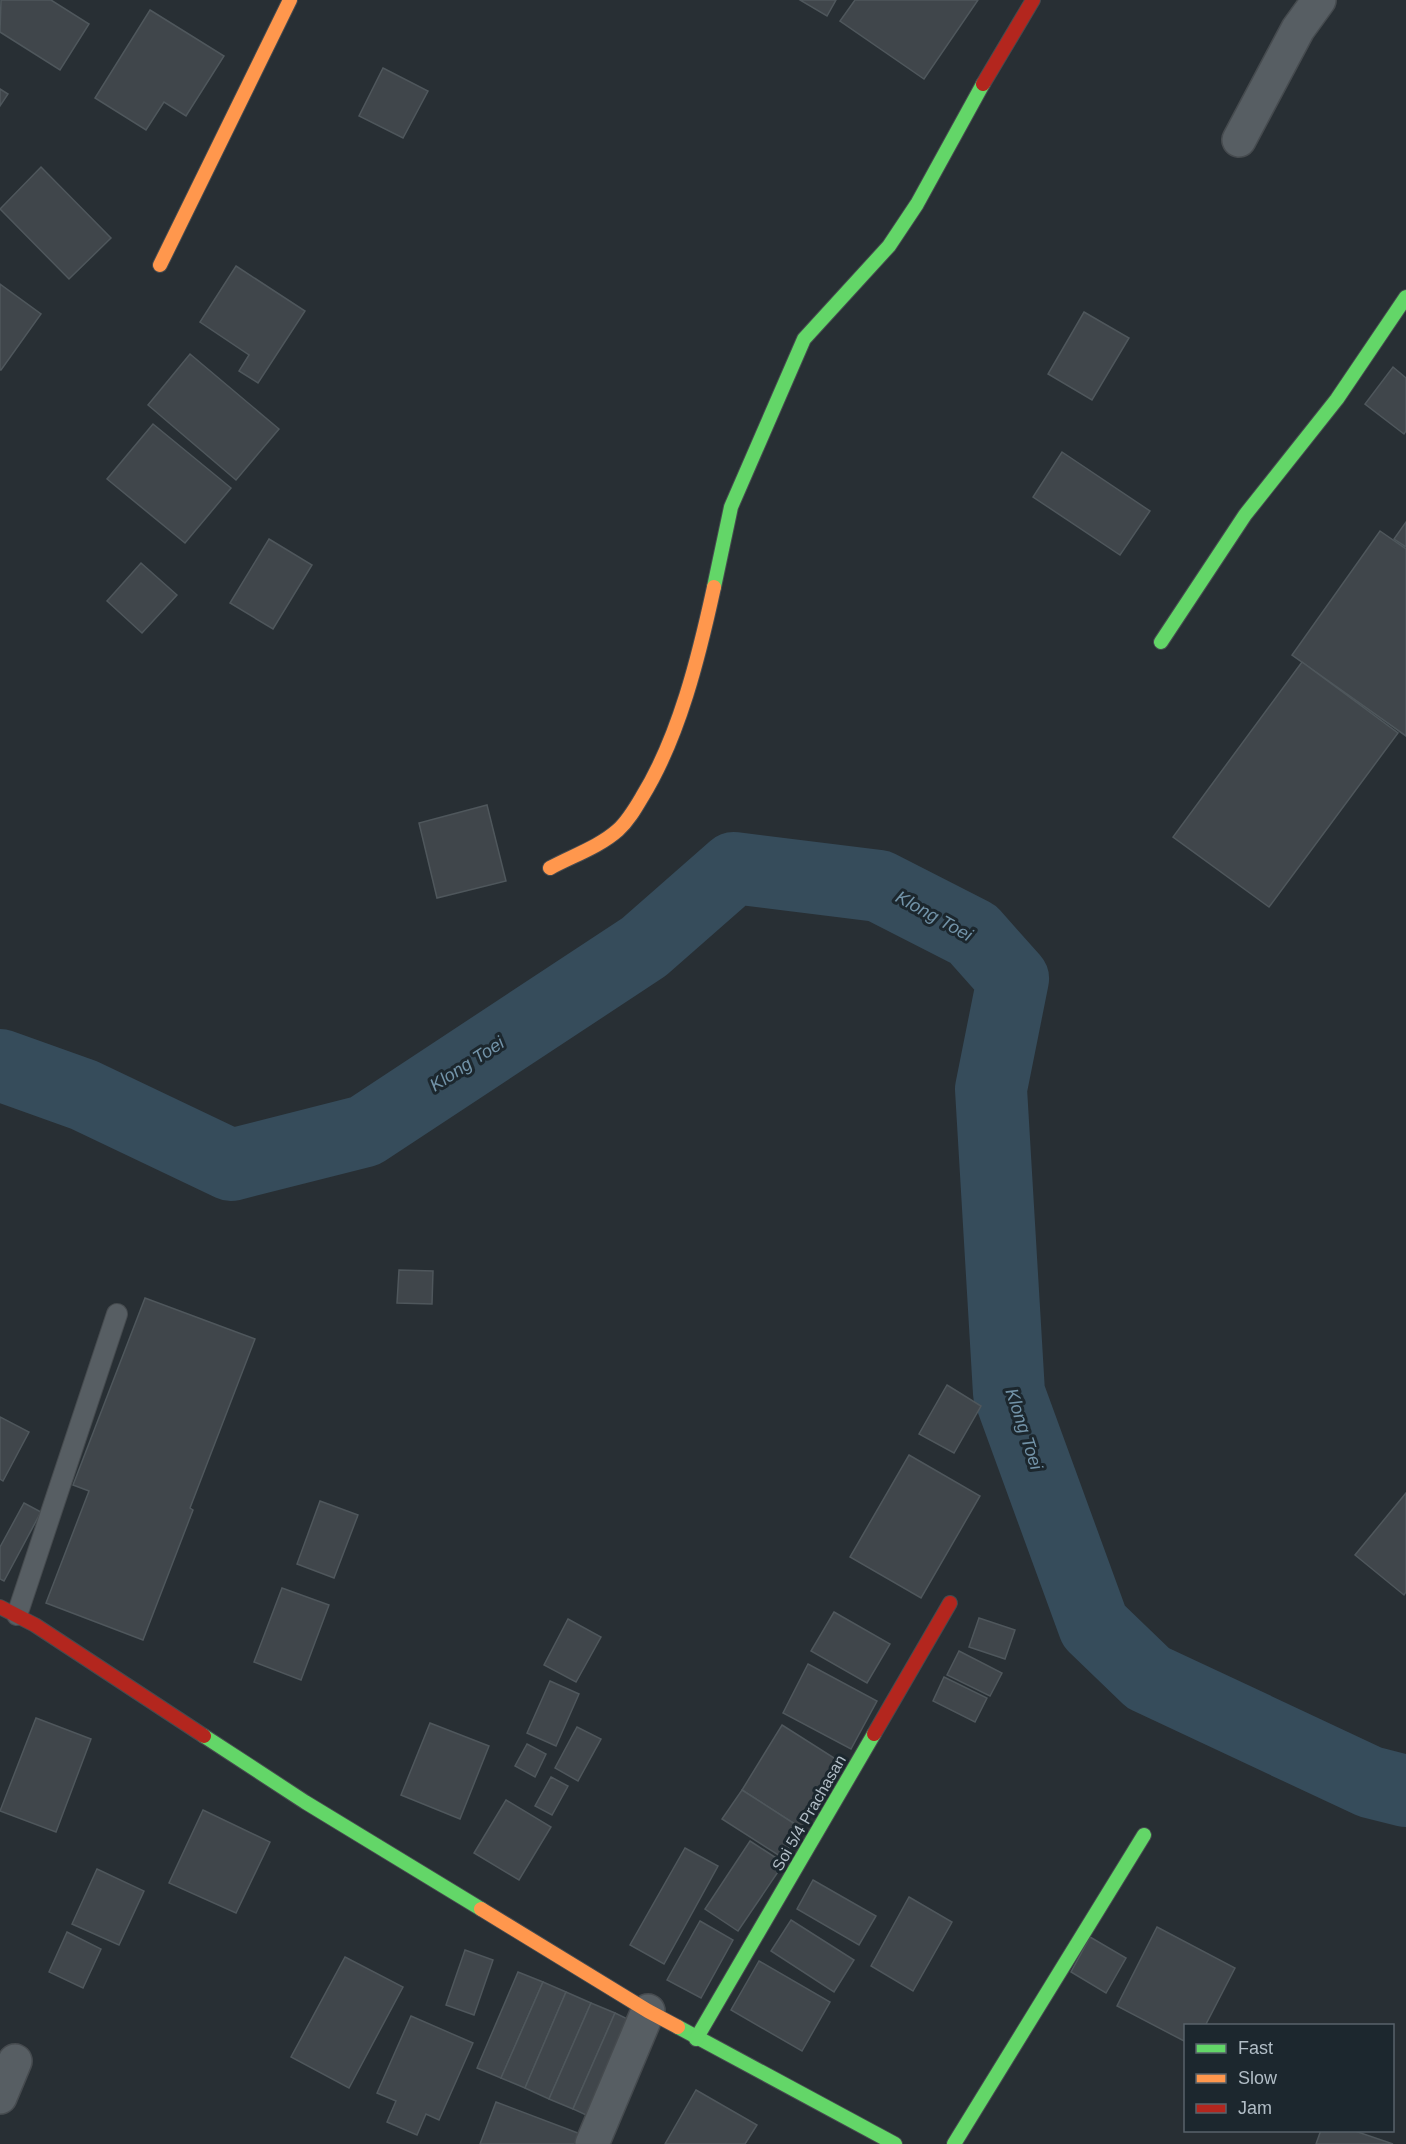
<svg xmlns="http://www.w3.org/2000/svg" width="1406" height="2144" font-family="Arial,sans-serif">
  <rect width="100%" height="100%" fill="#282f34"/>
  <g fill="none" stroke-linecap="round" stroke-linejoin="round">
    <!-- river -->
    <polyline stroke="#364c5b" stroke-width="72" points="0,1065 84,1095 231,1165 365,1131 644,947 734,868 879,886 973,934 1013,979 991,1089 1009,1393 1094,1626 1148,1678 1370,1782 1406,1791"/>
  </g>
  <!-- building -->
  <g fill="#40464b" stroke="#4f575c" stroke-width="1.5">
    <polygon points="1,0 51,0 89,24 60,70 0,32"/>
    <polygon points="800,0 836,0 827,16"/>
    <polygon points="855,0 978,0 924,79 840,21"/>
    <polygon points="150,10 224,56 186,116 164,102 146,130 95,98"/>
    <polygon points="383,68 428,91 403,138 359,116"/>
    <polygon points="0,89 8,94 0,106"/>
    <polygon points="41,167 111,238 69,279 0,209"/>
    <polygon points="236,266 305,311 258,383 239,371 249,355 200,322"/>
    <polygon points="0,284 41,314 1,370 0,370"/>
    <polygon points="1084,312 1129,338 1092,400 1048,374"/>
    <polygon points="190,354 279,429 236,480 148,405"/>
    <polygon points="1393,367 1406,378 1406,431 1404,434 1365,404"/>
    <polygon points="153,424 231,488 185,543 107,479"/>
    <polygon points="1062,452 1150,511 1120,555 1033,497"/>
    <polygon points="1406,522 1406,547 1394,539"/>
    <polygon points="1380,531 1406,549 1406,736 1292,655"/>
    <polygon points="269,539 312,565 273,629 230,603"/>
    <polygon points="141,563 177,595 142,633 107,601"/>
    <polygon points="1302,662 1398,733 1269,907 1173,837"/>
    <polygon points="487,805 506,881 437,898 419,823"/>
    <polygon points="399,1270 433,1271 432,1304 397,1303"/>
    <polygon points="145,1298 255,1339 190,1508 193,1510 143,1640 46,1603 89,1491 73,1485"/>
    <polygon points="947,1385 981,1406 954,1453 919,1434"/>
    <polygon points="0,1417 29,1432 3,1481 0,1479"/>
    <polygon points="909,1455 980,1496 921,1598 850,1557"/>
    <polygon points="1406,1493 1406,1592 1404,1595 1355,1555"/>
    <polygon points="320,1501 358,1515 334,1578 297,1564"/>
    <polygon points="24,1503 41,1512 4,1581 0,1579 0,1547"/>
    <polygon points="282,1588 329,1605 301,1680 254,1662"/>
    <polygon points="834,1612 890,1644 867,1683 811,1651"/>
    <polygon points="979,1618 1015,1630 1005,1659 969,1647"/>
    <polygon points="568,1619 601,1637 576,1682 544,1665"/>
    <polygon points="959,1651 1002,1673 990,1696 947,1675"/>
    <polygon points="808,1664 877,1701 851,1749 783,1713"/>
    <polygon points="944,1677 987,1698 975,1722 933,1701"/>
    <polygon points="550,1681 579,1694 556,1746 527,1733"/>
    <polygon points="36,1718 91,1739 56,1832 0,1811"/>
    <polygon points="430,1723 489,1746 460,1819 401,1795"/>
    <polygon points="782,1725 842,1763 801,1828 742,1790"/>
    <polygon points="577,1727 601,1739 578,1781 555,1768"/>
    <polygon points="527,1744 546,1754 535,1777 515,1766"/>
    <polygon points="551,1777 568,1786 552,1815 535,1806"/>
    <polygon points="742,1790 801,1828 783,1858 722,1819"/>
    <polygon points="506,1800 551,1827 519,1880 474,1853"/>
    <polygon points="203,1810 270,1842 236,1913 169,1883"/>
    <polygon points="750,1841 784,1863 738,1931 705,1909"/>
    <polygon points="685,1848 718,1866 664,1964 630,1945"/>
    <polygon points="97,1869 144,1891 119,1945 72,1924"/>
    <polygon points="813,1880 876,1916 859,1945 797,1909"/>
    <polygon points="909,1897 952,1922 913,1991 871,1966"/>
    <polygon points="791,1920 854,1960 834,1992 771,1951"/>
    <polygon points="700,1921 733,1940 701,1998 667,1980"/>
    <polygon points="1157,1927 1235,1968 1205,2026 1186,2026 1186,2042 1117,2006"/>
    <polygon points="67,1932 101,1949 83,1988 49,1972"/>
    <polygon points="1090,1937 1126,1958 1106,1993 1071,1972"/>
    <polygon points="465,1950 493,1960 474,2015 446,2005"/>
    <polygon points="345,1957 403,1987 349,2088 291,2057"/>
    <polygon points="759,1961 830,2002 802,2051 731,2010"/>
    <polygon points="518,1972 543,1982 501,2078 477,2068"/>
    <polygon points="543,1982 566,1992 525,2088 501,2078"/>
    <polygon points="566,1992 591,2003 549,2099 525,2088"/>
    <polygon points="591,2003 615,2013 573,2109 549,2099"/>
    <polygon points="615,2013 638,2024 597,2120 573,2109"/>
    <polygon points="411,2016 473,2043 439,2120 426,2114 417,2135 387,2122 396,2101 377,2093"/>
    <polygon points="696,2090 757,2125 745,2144 665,2144"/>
    <polygon points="496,2102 583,2135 579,2144 480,2144"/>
    <polygon points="1321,2130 1352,2130 1393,2144 1316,2144"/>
  </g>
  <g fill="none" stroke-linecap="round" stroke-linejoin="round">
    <!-- lane casing -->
    <g stroke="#464b4f" stroke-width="22">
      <polyline id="lane" points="17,1615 117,1314"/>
    </g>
    <!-- street casing -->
    <g stroke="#464b4f" stroke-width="36">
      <g id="street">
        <polyline points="1239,140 1298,29 1319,0"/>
        <polyline points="0,2097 15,2061"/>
        <polyline points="592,2144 648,2011"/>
      </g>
    </g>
    <!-- fast casing -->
    <g stroke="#464b4f" stroke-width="16">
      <g id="fast">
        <polyline points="714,587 731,507 804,339 889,246 917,204 983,84"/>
        <polyline points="1161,642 1245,515 1337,399 1406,297"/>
        <polyline points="204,1736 305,1802 481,1909"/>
        <polyline points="678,2027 895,2144"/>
        <polyline points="696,2039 874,1734"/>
        <polyline points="954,2144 1144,1835"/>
      </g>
    </g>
    <!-- slow casing -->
    <g stroke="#464b4f" stroke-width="16">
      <g id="slow">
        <polyline points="160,265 290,0"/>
        <path d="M550,868C572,856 599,847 618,830C628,821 635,809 642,797C679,737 699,656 714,587"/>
        <polyline points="481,1909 648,2011 678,2027"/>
      </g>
    </g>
    <!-- jam casing -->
    <g stroke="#464b4f" stroke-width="16">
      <g id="jam">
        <polyline points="983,84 1033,0"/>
        <polyline points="0,1607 35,1625 204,1736"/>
        <polyline points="874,1734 950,1603"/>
      </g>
    </g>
    <!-- lane -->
    <use href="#lane" stroke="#575e63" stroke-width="20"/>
    <!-- street -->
    <use href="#street" stroke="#575e63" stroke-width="33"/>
    <!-- fast -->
    <use href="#fast" stroke="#63d668" stroke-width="14"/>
    <!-- slow -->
    <use href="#slow" stroke="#ff974d" stroke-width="14"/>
    <!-- jam -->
    <use href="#jam" stroke="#b3261e" stroke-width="14"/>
  </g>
  <g text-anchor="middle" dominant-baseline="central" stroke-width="6" stroke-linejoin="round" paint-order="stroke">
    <!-- street labels -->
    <g font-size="16" fill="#b1bdc6" stroke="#1c272e">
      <text transform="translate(809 1813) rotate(-60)">Soi 5/4 Prachasan</text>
    </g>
    <!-- water labels -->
    <g font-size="18" font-style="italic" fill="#7293a8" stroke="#1c272e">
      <text transform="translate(934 916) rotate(29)">Klong Toei</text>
      <text transform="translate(467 1064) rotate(-33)">Klong Toei</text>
      <text transform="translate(1024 1429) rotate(72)">Klong Toei</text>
    </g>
  </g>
  <!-- legend -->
  <rect x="1184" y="2024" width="210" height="108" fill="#1c272e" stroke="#58636b" stroke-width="1.5"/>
  <rect x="1196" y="2044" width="30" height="9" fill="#63d668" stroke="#58636b" stroke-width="1.5"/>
  <text x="1238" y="2054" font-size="18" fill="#b1bdc6">Fast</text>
  <rect x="1196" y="2074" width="30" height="9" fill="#ff974d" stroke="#58636b" stroke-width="1.5"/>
  <text x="1238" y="2084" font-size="18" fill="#b1bdc6">Slow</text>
  <rect x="1196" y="2104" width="30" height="9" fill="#b3261e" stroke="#58636b" stroke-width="1.5"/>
  <text x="1238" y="2114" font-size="18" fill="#b1bdc6">Jam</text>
</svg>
